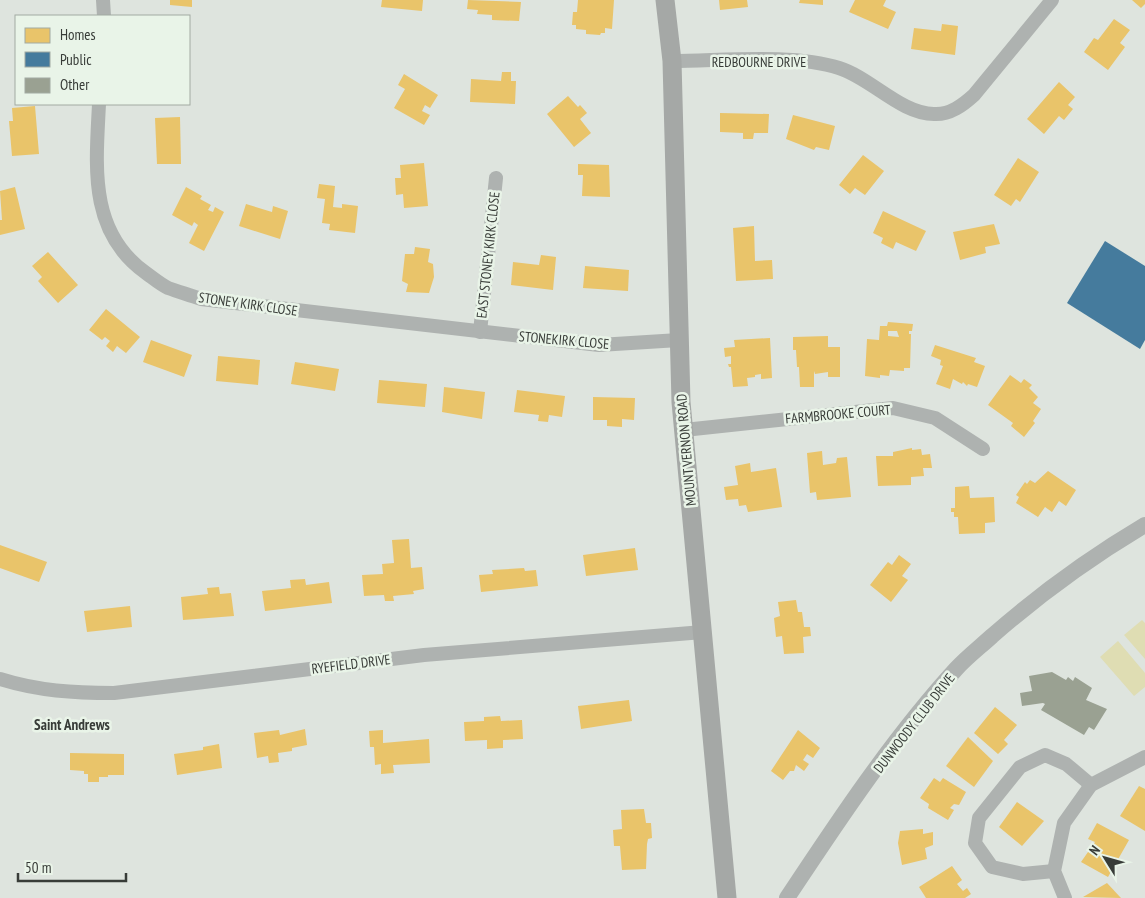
<svg xmlns="http://www.w3.org/2000/svg" width="1145" height="898" font-family="'PT Sans Narrow',sans-serif">
  <rect width="100%" height="100%" fill="#dee4de"/>
  <!-- green -->
  <g fill="#dfddb3">
    <polygon points="1142,620 1145,623 1145,659 1124,635"/>
    <polygon points="1118,641 1145,673 1145,687 1134,696 1100,657"/>
  </g>
  <!-- homes -->
  <g fill="#e9c46a" fill-rule="evenodd">
    <polygon points="170,0 192,0 192,7 170,5"/>
    <polygon points="382,0 423,0 422,11 381,7"/>
    <polygon points="468,0 521,2 519,21 492,20 492,15 477,14 478,10 467,9"/>
    <polygon points="578,0 614,0 612,29 605,28 605,33 601,33 600,35 586,34 586,30 576,29 576,25 572,25 573,12 577,12"/>
    <polygon points="719,0 747,0 748,7 720,10"/>
    <polygon points="800,0 823,0 823,5 799,3"/>
    <polygon points="855,0 886,0 883,6 896,12 888,29 849,12"/>
    <polygon points="1132,0 1145,0 1145,4 1141,8"/>
    <polygon points="1114,19 1130,30 1120,43 1125,47 1108,70 1084,52 1094,38 1098,40"/>
    <polygon points="942,24 958,26 955,55 911,49 914,28 941,31"/>
    <polygon points="502,72 511,72 511,81 516,81 515,104 470,102 471,79 501,81"/>
    <polygon points="404,74 438,95 430,108 425,105 422,111 430,115 424,125 394,108 405,89 398,85"/>
    <polygon points="1059,82 1075,97 1068,105 1073,109 1064,120 1059,116 1044,134 1027,119"/>
    <polygon points="568,96 578,107 580,105 587,113 580,119 591,133 574,147 547,114"/>
    <polygon points="35,106 39,154 12,156 9,121 13,121 12,108"/>
    <polygon points="720,113 769,114 768,133 754,133 753,139 743,139 743,133 720,132"/>
    <polygon points="793,115 835,126 829,150 816,147 814,150 786,139"/>
    <polygon points="180,117 181,164 157,164 155,118"/>
    <polygon points="863,155 884,171 865,195 855,188 850,194 839,185"/>
    <polygon points="1018,158 1039,172 1020,202 1016,199 1011,206 994,195"/>
    <polygon points="424,163 428,206 404,208 403,194 396,195 395,178 401,178 400,165"/>
    <polygon points="578,164 609,165 610,197 582,196 583,175 578,175"/>
    <polygon points="319,184 335,186 333,207 342,208 342,204 358,206 355,233 329,230 330,224 322,223 325,199 317,198"/>
    <polygon points="15,187 25,229 0,235 0,220 2,220 0,191"/>
    <polygon points="186,187 202,196 200,199 211,205 208,210 213,212 215,207 224,212 204,251 189,243 198,225 194,222 192,226 172,215"/>
    <polygon points="246,204 272,212 273,206 288,211 280,239 239,226"/>
    <polygon points="883,211 926,231 916,251 896,242 893,249 881,243 883,238 873,233"/>
    <polygon points="994,224 1000,244 985,247 986,253 960,260 953,232"/>
    <polygon points="754,226 755,261 772,260 773,279 736,281 733,228"/>
    <polygon points="415,247 430,249 428,262 433,264 434,277 429,293 406,292 408,284 402,281 405,254 414,254"/>
    <polygon points="48,252 78,285 58,303 38,281 42,277 32,266"/>
    <polygon points="541,255 556,257 553,290 511,285 513,262 539,265"/>
    <polygon points="585,266 629,270 628,291 583,288"/>
    <polygon points="106,309 140,337 126,353 117,346 113,352 106,346 110,341 105,337 102,340 89,330"/>
    <path d="M888,322L913,324L912,331H909V334H911L910,368H904V371L890,370L889,376L880,375V378L865,376L867,339L879,340L880,326H887ZM888,331H897L899,337L888,336Z"/>
    <polygon points="828,336 828,347 840,347 840,377 828,377 828,372 815,374 814,371 814,387 800,387 799,367 797,367 796,350 793,350 793,337"/>
    <polygon points="770,338 772,378 761,379 761,374 755,375 755,377 747,378 748,386 733,387 731,367 729,367 728,364 731,364 731,356 725,357 724,348 735,347 734,340"/>
    <polygon points="151,340 192,355 184,377 143,362"/>
    <polygon points="935,345 976,358 974,362 985,366 977,387 968,384 967,386 963,382 962,384 953,379 950,389 936,384 943,366 940,365 941,360 931,356"/>
    <polygon points="218,356 260,360 258,385 216,381"/>
    <polygon points="295,362 339,369 335,391 291,384"/>
    <polygon points="1010,375 1021,383 1024,379 1032,385 1029,388 1038,397 1033,403 1041,409 1033,421 1035,423 1024,437 1011,426 1013,423 988,405"/>
    <polygon points="379,380 427,384 425,407 377,403"/>
    <polygon points="444,387 485,392 482,419 442,412"/>
    <polygon points="517,390 565,396 562,417 549,415 548,422 538,421 539,415 514,412"/>
    <polygon points="593,397 635,398 634,420 622,419 622,427 607,426 607,420 593,420"/>
    <polygon points="912,448 912,450 921,449 922,455 930,454 932,468 923,468 924,476 911,477 911,485 878,486 876,456 893,456 893,452"/>
    <polygon points="822,451 823,465 836,463 837,458 847,457 851,497 817,500 816,492 810,493 807,453"/>
    <polygon points="750,463 751,472 776,468 782,507 748,512 746,505 739,506 738,499 726,500 724,487 738,485 735,466"/>
    <polygon points="1048,471 1076,490 1066,506 1059,501 1052,512 1045,507 1038,517 1016,503 1019,497 1016,495 1025,482 1027,484 1030,480 1035,483"/>
    <polygon points="969,486 970,498 994,497 995,522 985,523 985,533 959,534 958,517 954,517 954,512 951,512 951,508 955,508 955,487"/>
    <polygon points="409,539 411,568 422,567 424,589 413,591 414,594 393,596 394,601 385,601 384,595 364,596 362,575 383,574 382,564 394,563 392,540"/>
    <polygon points="0,545 47,562 39,582 0,568"/>
    <polygon points="635,548 638,570 586,576 583,555"/>
    <polygon points="899,555 911,564 902,576 908,580 891,602 870,585 888,562 892,565"/>
    <polygon points="524,568 525,571 536,570 538,586 481,592 479,575 493,574 492,570"/>
    <polygon points="305,579 306,585 329,582 332,603 265,611 262,591 291,588 290,580"/>
    <polygon points="219,587 220,594 231,593 234,616 183,620 181,597 208,594 207,588"/>
    <polygon points="796,600 798,612 802,612 804,627 810,627 811,636 803,637 804,653 784,654 782,636 776,637 774,618 780,616 778,602"/>
    <polygon points="130,606 132,627 87,632 84,611"/>
    <polygon points="629,700 632,721 581,729 578,706"/>
    <polygon points="995,707 1017,725 1004,740 1008,744 998,754 974,733"/>
    <polygon points="500,716 501,721 522,720 523,739 503,740 503,748 487,749 487,740 465,741 464,722 484,721 484,717"/>
    <polygon points="305,729 307,745 292,748 292,751 278,753 279,762 269,763 268,756 257,758 254,733 279,730 280,735"/>
    <polygon points="383,730 383,743 429,739 430,763 393,765 394,773 381,774 381,764 375,765 374,747 370,747 369,731"/>
    <polygon points="798,730 820,748 813,758 807,754 803,760 809,764 804,771 796,765 794,771 790,771 783,780 771,771"/>
    <polygon points="968,737 993,761 974,787 946,766"/>
    <polygon points="219,744 222,768 177,775 174,754 203,750 203,747"/>
    <polygon points="70,753 124,754 124,775 108,775 108,777 99,777 99,782 88,782 88,774 84,774 84,771 70,770"/>
    <polygon points="934,778 940,782 943,778 966,792 959,805 954,804 950,808 954,810 948,820 928,808 929,804 920,798"/>
    <polygon points="1139,786 1145,789 1145,831 1120,816"/>
    <polygon points="1017,802 1044,821 1022,846 999,827"/>
    <polygon points="644,809 646,823 651,823 652,838 648,839 647,844 646,869 622,870 620,846 614,846 613,830 622,829 621,810"/>
    <polygon points="1097,823 1129,840 1108,877 1081,862 1095,842 1088,839"/>
    <polygon points="923,829 923,834 933,832 933,845 925,848 927,859 902,865 898,843 900,831"/>
    <polygon points="952,866 962,880 957,884 963,891 967,888 971,894 965,898 926,898 919,887"/>
    <polygon points="1107,883 1121,898 1083,897"/>
  </g>
  <!-- public -->
  <polygon fill="#457b9d" points="1105,241 1145,266 1145,340 1140,349 1067,303"/>
  <!-- building -->
  <polygon fill="#9aa192" points="1052,672 1066,680 1068,677 1073,681 1075,677 1092,688 1086,700 1107,709 1094,730 1089,727 1084,735 1041,710 1045,704 1043,703 1022,706 1020,693 1032,691 1029,676"/>
  <g fill="none" stroke-linecap="round" stroke-linejoin="round">
    <!-- minor -->
    <g stroke="#aeb2b0" stroke-width="14">
      <polyline points="103,0 104,16"/>
      <path d="M672,61C721,61 793,53 839,68C871,78 901,114 934,114C950,115 963,105 974,95L1052,0"/>
      <path d="M99,104C96,166 88,232 146,273C153,278 160,284 168,288C179,292 190,295 201,299L599,345L679,340"/>
      <polyline points="480,332 496,178"/>
      <polyline points="684,430 893,408 935,418 983,449"/>
      <path d="M0,679C38,691 74,693 114,693L424,655L703,632"/>
      <polyline points="1054,871 1023,874 992,867 975,843 979,818 1020,767 1045,755 1066,764 1091,785"/>
      <polyline points="1065,898 1054,871 1064,823 1091,785 1145,757"/>
    </g>
    <!-- tertiary -->
    <path stroke="#aeb2b0" stroke-width="16" d="M787,898C838,821 893,738 956,669C967,657 980,647 992,636C1040,594 1091,557 1145,525"/>
    <!-- secondary -->
    <polyline stroke="#a5a8a6" stroke-width="19" points="665,0 672,61 681,402 727,898"/>
  </g>
  <g text-anchor="middle" dominant-baseline="central" stroke-width="5" stroke-linejoin="round" paint-order="stroke">
    <!-- street labels -->
    <g font-size="14" fill="#383c38" stroke="#e9f4e8">
      <text x="759" y="62">REDBOURNE DRIVE</text>
      <text transform="translate(488 255) rotate(-84)">EAST STONEY KIRK CLOSE</text>
      <text transform="translate(248 304) rotate(8)">STONEY KIRK CLOSE</text>
      <text transform="translate(564 340) rotate(5)">STONEKIRK CLOSE</text>
      <text transform="translate(838 414) rotate(-5)">FARMBROOKE COURT</text>
      <text transform="translate(686 450) rotate(-95)">MOUNT VERNON ROAD</text>
      <text transform="translate(351 664) rotate(-7)">RYEFIELD DRIVE</text>
      <text transform="translate(914 723) rotate(-52)">DUNWOODY CLUB DRIVE</text>
    </g>
    <!-- neighbourhood labels -->
    <g font-size="15" font-weight="bold" fill="#383c38" stroke="#e9f4e8">
      <text x="72" y="724">Saint Andrews</text>
    </g>
  </g>
  <!-- legend -->
  <rect x="15" y="15" width="175" height="90" fill="#e9f4e8" stroke="#a2aaa2"/>
  <rect x="25" y="28" width="25" height="15" fill="#e9c46a" stroke="#a2aaa2"/>
  <text x="60" y="40" font-size="15" fill="#383c38">Homes</text>
  <rect x="25" y="52" width="25" height="15" fill="#457b9d" stroke="#a2aaa2"/>
  <text x="60" y="65" font-size="15" fill="#383c38">Public</text>
  <rect x="25" y="78" width="25" height="15" fill="#9aa192" stroke="#a2aaa2"/>
  <text x="60" y="90" font-size="15" fill="#383c38">Other</text>
  <!-- north arrow -->
  <g transform="translate(1105 858) rotate(307)" stroke="#e9f4e8" stroke-width="4" paint-order="stroke">
  <path d="M0-4L9 19L0 12L-9 19Z" fill="#383c38"/>
  <text y="-8" font-size="14" font-weight="bold" text-anchor="middle" fill="#383c38">N</text>
  </g>
  <!-- scale -->
  <path d="M18 873v8h108v-8" fill="none" stroke="#383c38" stroke-width="2.5"/>
  <text x="25" y="873" font-size="15" fill="#383c38" stroke="#e9f4e8" stroke-width="4" paint-order="stroke">50 m</text>
</svg>
